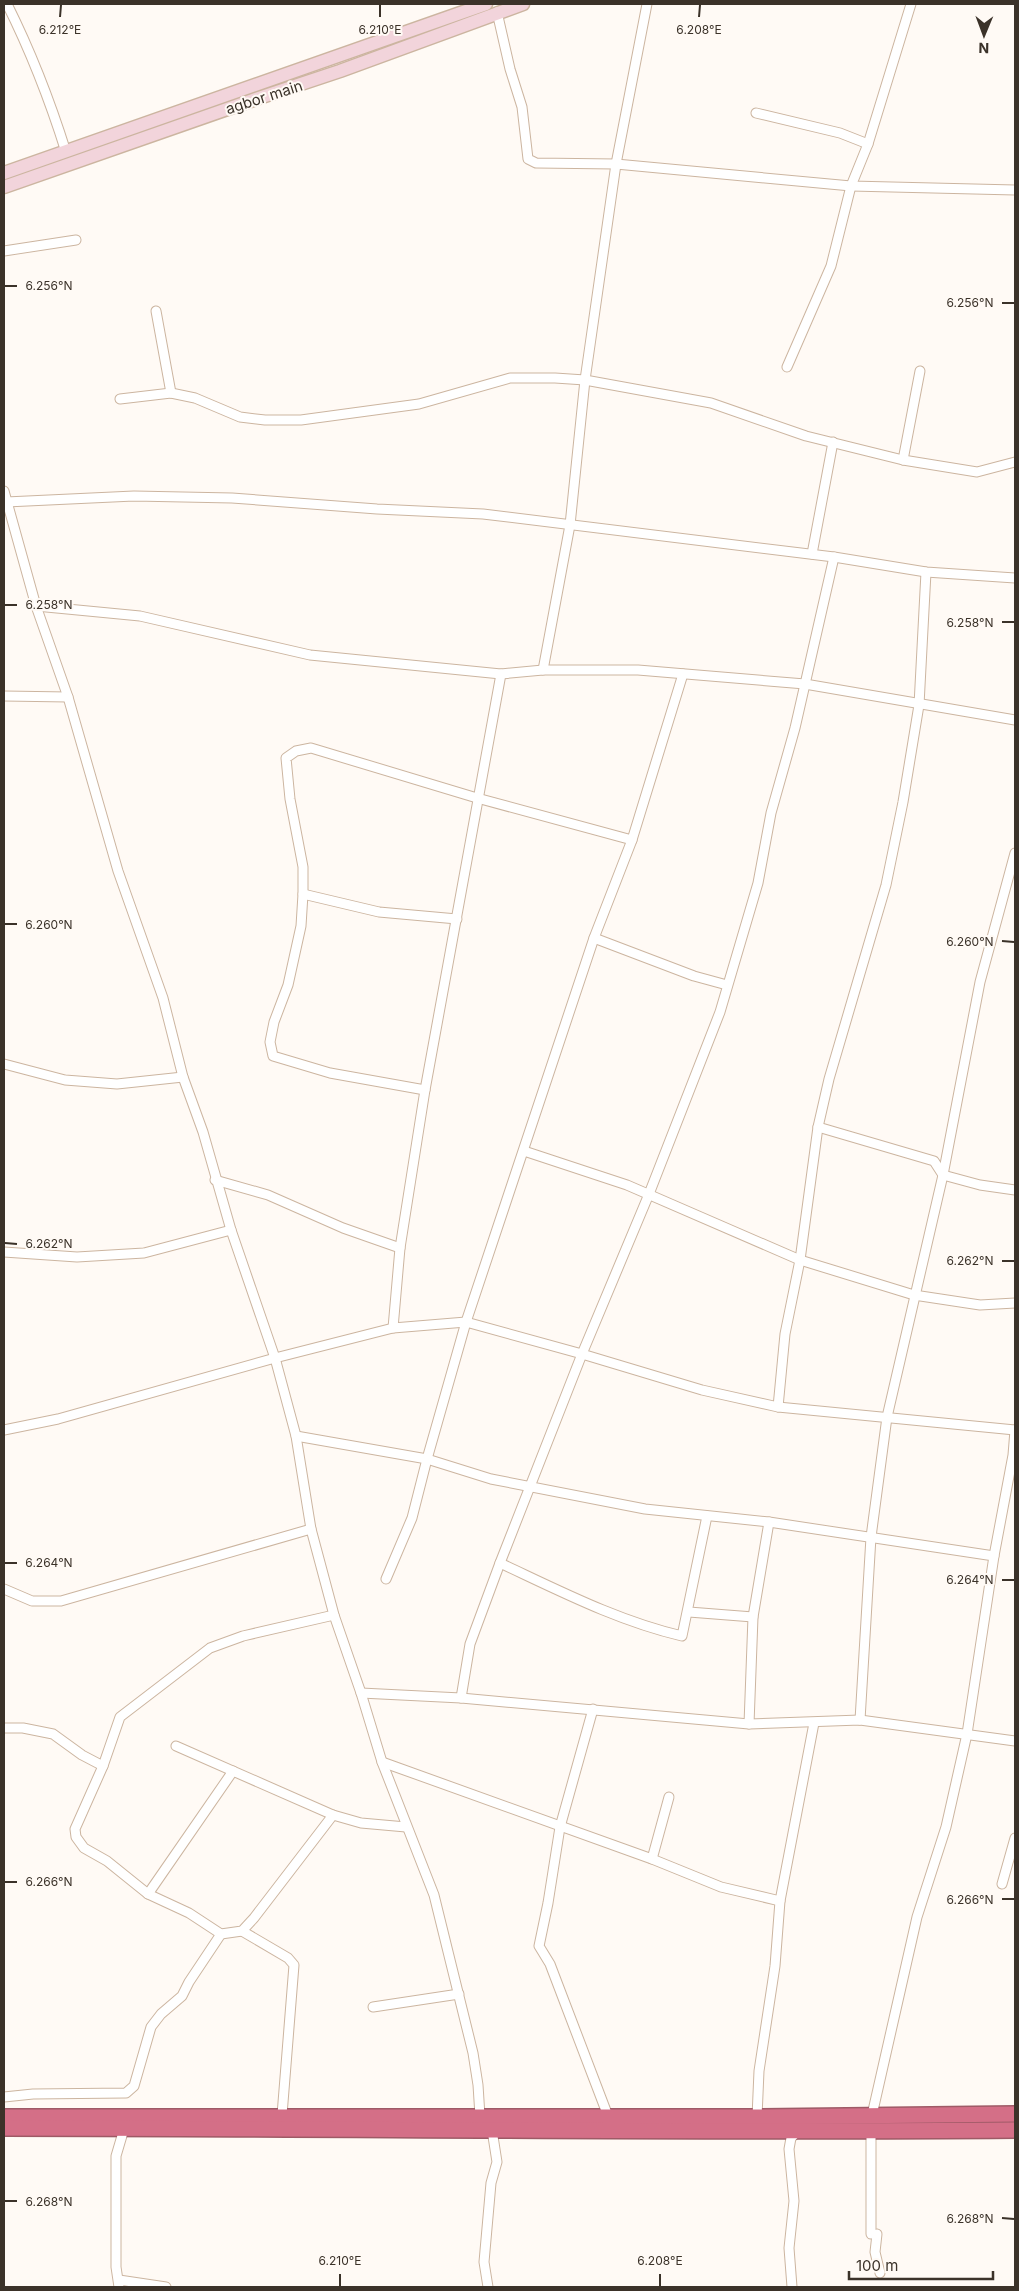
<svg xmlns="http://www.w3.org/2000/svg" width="1019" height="2291" font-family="Inter,sans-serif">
  <rect width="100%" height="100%" fill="#fffaf5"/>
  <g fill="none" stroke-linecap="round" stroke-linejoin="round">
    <!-- street casing -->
    <g stroke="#ccb5a0" stroke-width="11">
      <g id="street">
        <path d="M7,4C31,52 50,101 66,152"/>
        <polyline points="497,12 510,69 522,107 528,159 536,163 616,164 851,186 1015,190"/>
        <polyline points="756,113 840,133 868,144"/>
        <polyline points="4,251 76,240"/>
        <polyline points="156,311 171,393"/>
        <polyline points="787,367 831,266 851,186 868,144 911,4"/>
        <polyline points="120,399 171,393 195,398 240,417 265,420 301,420 419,404 510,378 555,378 585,380 711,403 806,436 903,460 977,472 1015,462"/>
        <polyline points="903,460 920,371"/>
        <polyline points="4,491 36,606 68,697 118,871 163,998 183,1077 203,1132 231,1230 275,1358 296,1436 311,1529 334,1615 361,1693 382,1762 434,1895 473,2053 478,2085 480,2116"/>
        <polyline points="6,502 134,496 232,498 377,509 483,514 834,557 926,572 1015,578"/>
        <polyline points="812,554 833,442"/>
        <polyline points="36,606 140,616 310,655 501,674 543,670 638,670 805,684 1015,720"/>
        <polyline points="543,670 570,525 585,380 616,164 647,4"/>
        <polyline points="4,696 68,697"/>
        <polyline points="303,894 379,912 457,919"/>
        <polyline points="594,938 694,976 727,985"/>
        <polyline points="4,1064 65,1080 117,1084 183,1077"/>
        <polyline points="425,1090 330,1073 273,1056 270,1042 274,1022 288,985 301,926 303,894 303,867 290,799 286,758 296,751 311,748 477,798 632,840"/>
        <polyline points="818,1127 934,1161 943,1175 980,1185 1015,1190"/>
        <polyline points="524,1151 627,1185 800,1260 914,1295 980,1305 1015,1303"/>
        <polyline points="215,1180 268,1195 343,1228 400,1248"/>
        <polyline points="4,1252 77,1257 144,1253 231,1230"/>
        <polyline points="393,1328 400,1248 425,1090 501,674"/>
        <polyline points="778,1407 785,1334 800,1260 818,1127 829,1079 886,885 903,802 919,705 926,572"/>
        <polyline points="4,1430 58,1419 275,1358 393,1328 466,1322 582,1354 702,1390 778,1407 1015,1430"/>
        <polyline points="296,1436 427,1459 491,1479 645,1509 769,1522 994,1556"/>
        <path d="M500,1563C560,1591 618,1621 682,1636L707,1516"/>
        <polyline points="386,1579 412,1518 427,1459 466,1322 594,938 632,840 683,674"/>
        <polyline points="4,1589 32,1601 61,1601 311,1529"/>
        <polyline points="689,1612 753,1617"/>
        <polyline points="361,1693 461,1698 749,1724 860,1720 1015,1741"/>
        <polyline points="461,1698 470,1644 500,1563 582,1354 649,1194 720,1012 758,883 771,813 795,728 834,557"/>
        <polyline points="593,1709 560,1827 548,1903 539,1946 550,1964 608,2116"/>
        <polyline points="860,1720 871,1537 887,1417 943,1175 980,982 1015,853"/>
        <polyline points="749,1724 753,1617 769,1522"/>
        <polyline points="4,1728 23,1728 53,1734 82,1755 103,1766"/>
        <polyline points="176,1746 333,1815 361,1823 406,1827"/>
        <polyline points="382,1762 652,1859 721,1887 780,1901"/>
        <polyline points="333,1815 254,1918 242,1931 221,1934 189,1913 148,1894 107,1861 84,1848 76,1837 75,1829 103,1766 120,1717 210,1648 243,1636 334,1615"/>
        <polyline points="652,1859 669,1797"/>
        <polyline points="1002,1884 1015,1838"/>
        <polyline points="148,1894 233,1771"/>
        <polyline points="242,1931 288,1958 294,1965 282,2115"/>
        <polyline points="373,2007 459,1994"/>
        <polyline points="4,2097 33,2094 126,2093 134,2086 151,2027 161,2014 182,1996 189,1982 221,1934"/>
        <polyline points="872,2115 917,1917 946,1827 967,1734 994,1556 1013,1455 1015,1430"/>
        <polyline points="757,2117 759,2071 775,1966 780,1901 814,1723"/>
        <polyline points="871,2234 871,2131"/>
        <polyline points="877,2234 875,2252 880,2273"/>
        <polyline points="119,2280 166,2287"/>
        <polyline points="119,2287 116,2267 116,2156 124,2129"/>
        <polyline points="488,2287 484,2262 491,2183 497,2162 492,2130"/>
        <polyline points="792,2287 789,2248 794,2201 789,2149 791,2138 798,2131"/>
      </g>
    </g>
    <!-- secondary casing -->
    <g stroke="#ccb5a0" stroke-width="15">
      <g id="secondary">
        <polyline points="4,173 486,4"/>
        <polyline points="4,187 256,99 340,71 523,4"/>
      </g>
    </g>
    <!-- highway casing -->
    <g stroke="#9e5a66" stroke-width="18">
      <g id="highway">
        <polyline points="4,2117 757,2117 1015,2114"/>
        <path d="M4,2128C341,2128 678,2133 1015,2130"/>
      </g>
    </g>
    <!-- street -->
    <use href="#street" stroke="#fff" stroke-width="9"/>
    <!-- secondary -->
    <use href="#secondary" stroke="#f2d4db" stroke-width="12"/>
    <!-- highway -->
    <use href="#highway" stroke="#d46f87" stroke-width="15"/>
  </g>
  <!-- ticks -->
  <path fill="none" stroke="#3b3229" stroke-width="2" d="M60,17L61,5M380,17V5M699,17L700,5M5,286H17M1002,303H1014M5,605H17M1002,622H1014M5,924H17M1002,941L1014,942M5,1243L17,1244M1002,1261H1014M5,1563H17M1002,1580H1014M5,1882H17M1002,1899H1014M5,2201H17M1002,2218L1014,2219M340,2286V2274M660,2286V2274"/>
  <g text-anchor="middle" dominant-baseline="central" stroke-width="4" stroke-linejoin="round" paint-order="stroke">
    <!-- street labels -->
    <g font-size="15" fill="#3b3229" stroke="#fffaf5">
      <text transform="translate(264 97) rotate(-18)">agbor main</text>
    </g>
  </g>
  <g font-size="12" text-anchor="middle" fill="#3b3229" stroke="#fffaf5" stroke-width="4" stroke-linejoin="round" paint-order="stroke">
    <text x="60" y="34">6.212°E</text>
    <text x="380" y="34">6.210°E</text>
    <text x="699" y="34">6.208°E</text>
    <text x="49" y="290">6.256°N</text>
    <text x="970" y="307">6.256°N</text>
    <text x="49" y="609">6.258°N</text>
    <text x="970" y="627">6.258°N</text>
    <text x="49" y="929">6.260°N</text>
    <text x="970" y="946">6.260°N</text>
    <text x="49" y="1248">6.262°N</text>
    <text x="970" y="1265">6.262°N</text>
    <text x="49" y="1567">6.264°N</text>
    <text x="970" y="1584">6.264°N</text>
    <text x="49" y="1886">6.266°N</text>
    <text x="970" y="1904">6.266°N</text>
    <text x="49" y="2206">6.268°N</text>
    <text x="970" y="2223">6.268°N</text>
    <text x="340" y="2265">6.210°E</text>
    <text x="660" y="2265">6.208°E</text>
  </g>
  <!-- border -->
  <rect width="1019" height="2291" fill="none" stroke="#3b3229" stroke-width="10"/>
  <!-- north arrow -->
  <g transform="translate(984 35) rotate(181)" stroke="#fffaf5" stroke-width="4" paint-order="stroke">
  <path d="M0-4L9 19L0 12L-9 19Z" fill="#3b3229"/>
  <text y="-8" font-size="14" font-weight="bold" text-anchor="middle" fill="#3b3229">N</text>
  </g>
  <!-- scale -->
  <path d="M849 2271v8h144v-8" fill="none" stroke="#3b3229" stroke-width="2.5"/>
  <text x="856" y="2271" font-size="15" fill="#3b3229" stroke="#fffaf5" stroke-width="4" paint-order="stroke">100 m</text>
</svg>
